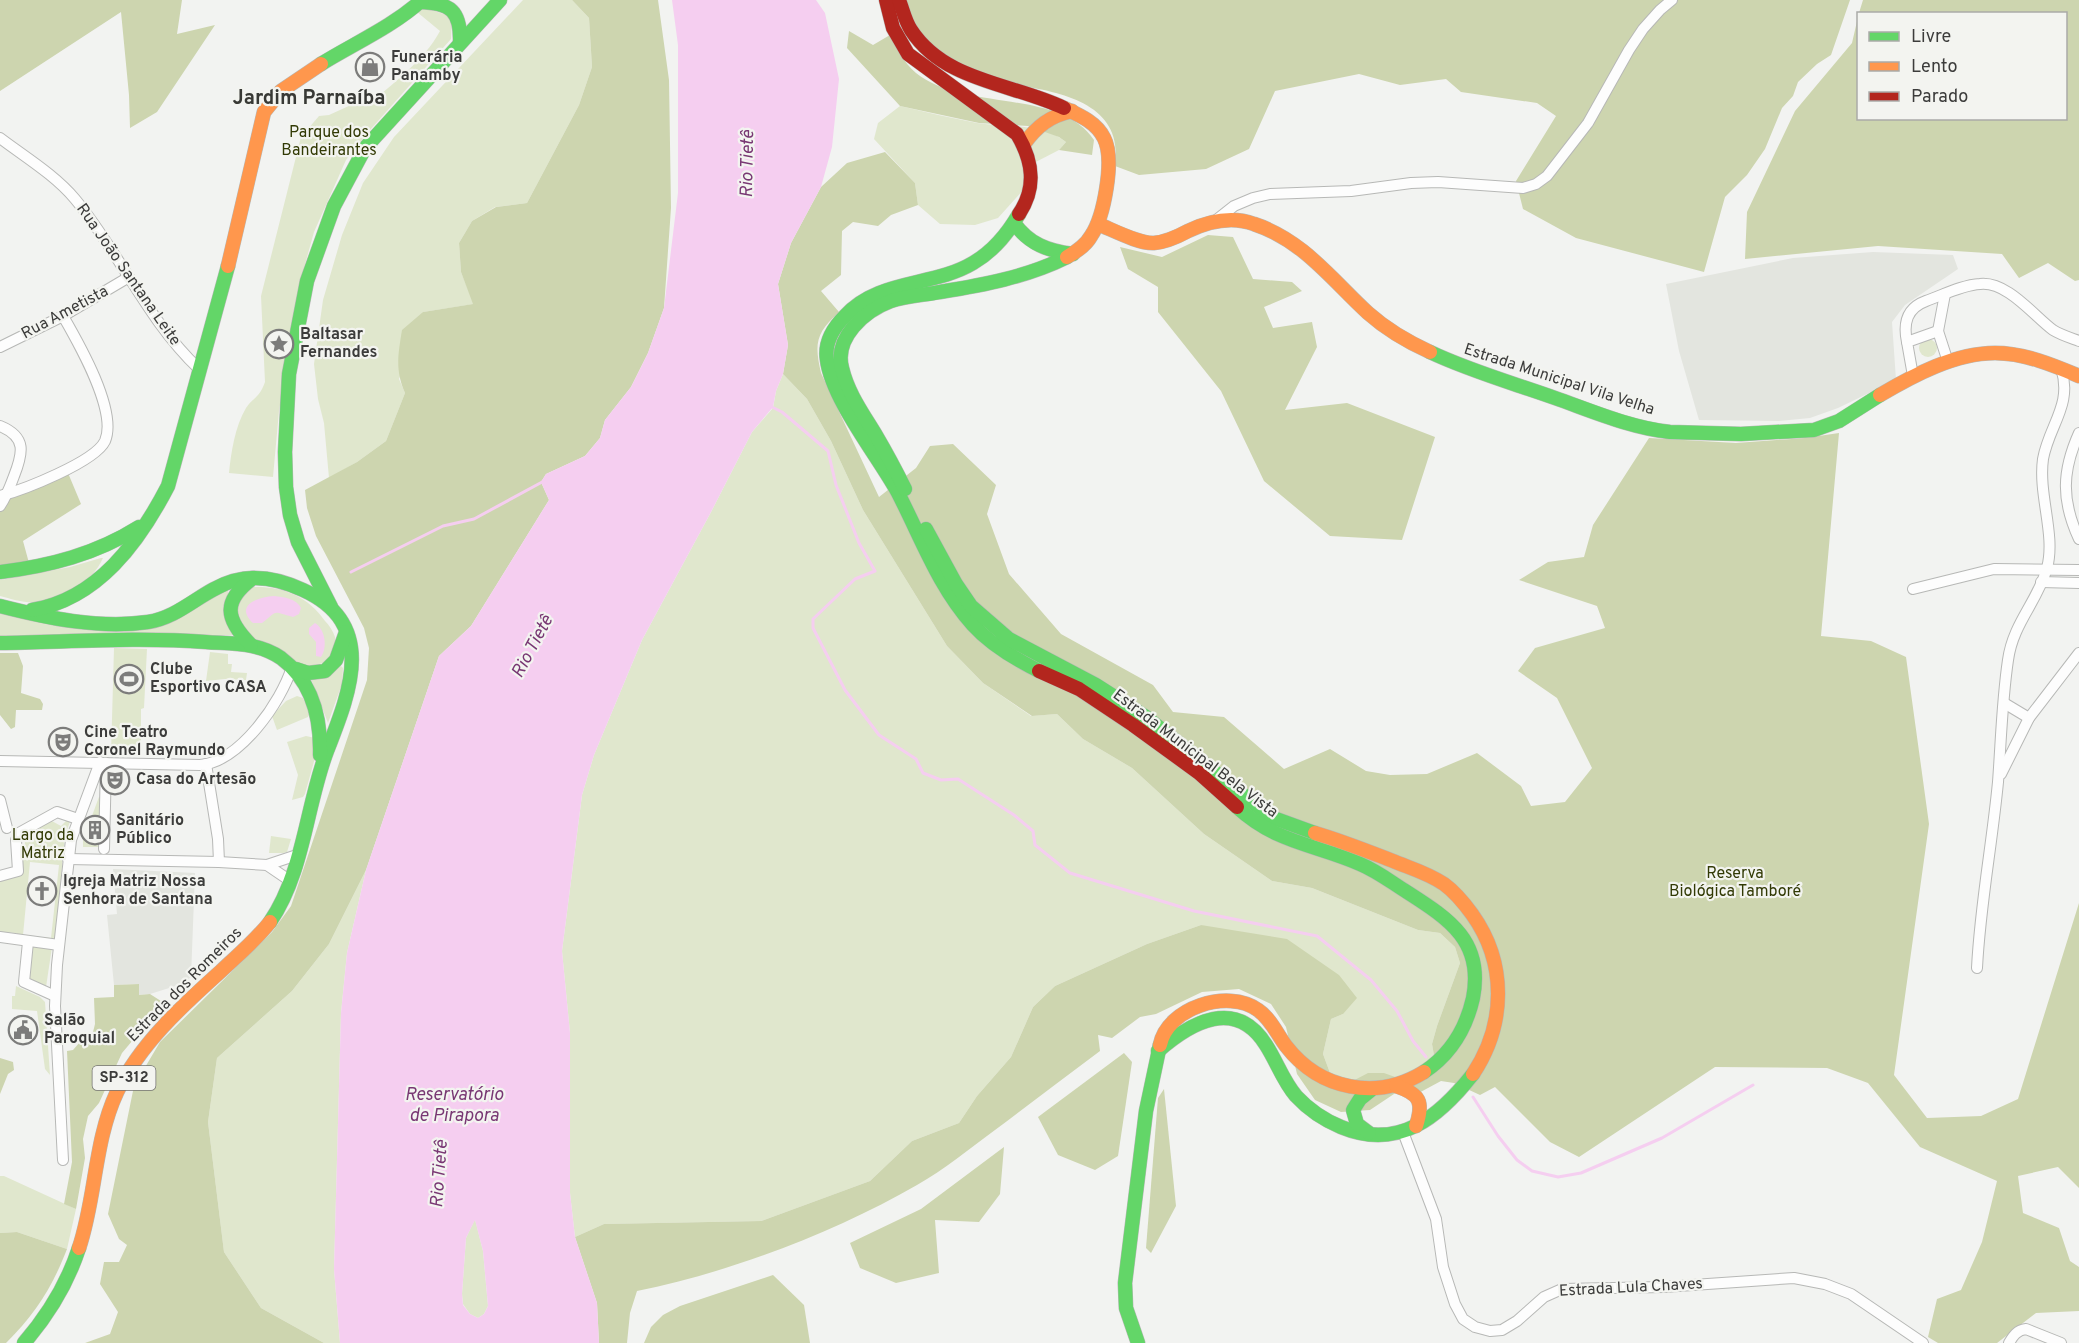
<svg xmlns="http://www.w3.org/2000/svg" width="2079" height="1343" font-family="Overpass,sans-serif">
  <rect width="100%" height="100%" fill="#f2f3f1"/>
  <!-- built -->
  <g fill="#e3e5df">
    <polygon points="1873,252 1953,255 1958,269 1905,305 1892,322 1896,380 1838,408 1810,418 1779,421 1699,420 1679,351 1666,284 1793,258"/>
    <polygon points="113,869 195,873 191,977 182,984 150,994 139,995 138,984 114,985 107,915 117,914"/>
  </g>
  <!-- green -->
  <g fill="#e0e7cd" fill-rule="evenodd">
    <polygon points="523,0 572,0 589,18 592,67 579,105 527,203 495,207 472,221 459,243 461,272 474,304 423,312 399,379 405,393 386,441 357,462 329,478 324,423 318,399 314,364 323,300 342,235 363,183 394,137"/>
    <path d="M426,8L452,17L451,39L370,130L346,160L314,232L299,286L279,411L273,477L229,473C231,453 235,426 246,408C253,397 259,399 265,382L261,296L301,137L319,116L329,115L362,100L367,106C392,84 424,61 440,31L417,12Z"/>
    <path d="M900,106C926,112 951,118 977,123C1007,128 1041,122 1066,142L1059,150L1028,166L1026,187L998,218L975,225L940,224L918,205L915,183L874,139L878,123Z"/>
    <circle cx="1928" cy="348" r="9"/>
    <polygon points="783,374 807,399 831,441 863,510 947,646 983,683 1031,716 1057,714 1083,739 1132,768 1204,834 1272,881 1312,888 1418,930 1440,933 1455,947 1460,963 1437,1026 1432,1044 1436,1067 1423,1077 1347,1084 1333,1081 1323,1054 1331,1019 1343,1014 1201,925 1147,944 1055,986 1033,1007 1011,1057 977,1096 959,1123 912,1141 870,1181 761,1221 604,1224 575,1237 570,1193 570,1033 562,951 582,795 594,755 642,640 711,512 752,432 773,408 776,391"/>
    <path d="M101,558H103C92,583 64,599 38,602C26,604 12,599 0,596V580L70,567Z"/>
    <path d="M253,587C282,586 308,596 325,621C329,625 333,631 335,637C336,644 333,653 332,660L307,668L245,633L235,605Z"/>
    <polygon points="228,590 233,635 0,637 0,613 144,627"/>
    <polygon points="114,648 147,649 144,708 141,709 141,754 111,754"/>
    <polygon points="210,652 228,654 228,664 232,664 231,672 247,673 246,680 225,679 206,681"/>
    <polygon points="341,666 343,668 342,684 328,723 311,679"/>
    <polygon points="297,696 303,698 310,712 308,717 277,730 272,716 286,701"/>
    <polygon points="306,736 315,738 318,747 305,794 303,797 292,800 298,775 287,742"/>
    <polygon points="99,797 102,798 101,847 83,847 83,840"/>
    <path d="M69,818L71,819L65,835L55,940L23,938L16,933L0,932V879L21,874L26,834L50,820L61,826ZM30,862L59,865L51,938L23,935Z"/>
    <polygon points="271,836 291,839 287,852 283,853 269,853"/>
    <polygon points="366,870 347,953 341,1013 334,1269 340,1343 324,1343 261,1308 224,1252 208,1122 217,1058 292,991 329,944"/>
    <polygon points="30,944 52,947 46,987 27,979"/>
    <polygon points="16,986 40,997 45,1002 50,1075 45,1069 37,1011 12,1009 12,996 15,996"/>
    <polygon points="0,1176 4,1176 76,1209 67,1249 17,1232 0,1233"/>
    <polygon points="475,1219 483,1251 488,1306 484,1314 478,1318 470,1314 463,1304 462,1294 466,1238"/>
  </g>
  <!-- forest -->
  <g fill="#cdd5af">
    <polygon points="0,0 182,0 177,34 215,25 157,112 130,128 129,95 121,12 0,91"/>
    <path d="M572,0H658L669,80L671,208L664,308L648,353L631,387L605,420L600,438L585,456L546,474L541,482L549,500L471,626L439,656L366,870L329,944L292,991L217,1058L208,1122L224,1252L261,1308L324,1343H85L110,1334L118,1312L100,1284L104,1262H119L127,1245L119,1239L108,1214L134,1086L160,1042L272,932L291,906L367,680L369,648L364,628L316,536L307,508L305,490L357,462L386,441L405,393C395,370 398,355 402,330L423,312L473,304L461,272L459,243L472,221L496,207L527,203L579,105L592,67L589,18Z"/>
    <path d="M896,0H1850L1831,55L1817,64L1798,82L1793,96L1782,108L1765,149L1747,175L1725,197L1704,272L1576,238L1523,209L1516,181L1556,116L1537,103L1461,92L1446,79L1400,85L1359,74L1275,91L1249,149L1206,169L1139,175L1115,166C1127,84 1018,90 966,76C949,71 925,60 914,46C902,32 900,17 896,0Z"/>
    <polygon points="1863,0 2079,0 2079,280 2075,281 2048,263 2019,278 2002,254 1878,246 1745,259 1747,212 1795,111 1852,43 1858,17 1858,118 2066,118 2066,14 1859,13"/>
    <path d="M849,31L873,45L890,35C897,49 904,63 916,73C965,112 1059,88 1094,140L1092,155L1059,150L1066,142L1059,137L1028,126L979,123L900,106L847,48Z"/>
    <path d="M885,152L915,183L918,205L891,215L878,226L853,222L842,231L841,275L821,291L839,312C816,333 814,343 821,373L879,497L916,468L930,446L953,444L996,485L987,514L1009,574L1061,634L1153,685L1173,712L1224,717L1284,769L1330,749L1366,771L1390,775L1427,774L1477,753L1521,786L1531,806L1565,802L1592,768L1557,698L1518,671L1535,648L1605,628L1597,606L1519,580L1548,562L1584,557L1593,525L1649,438L1736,443L1805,438L1839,433L1821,636L1871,641L1906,657L1929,824L1894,1075L1927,1118L1981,1116L2018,1099L2079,903V1188L2058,1167L2018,1176L2023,1213L2059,1228L2070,1261L2079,1267V1311L2036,1313L1997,1343H1938L1928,1337L1937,1299L1961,1290L1982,1242L1997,1181L1920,1147L1868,1083L1827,1068L1715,1067L1579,1157L1550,1142L1495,1087L1480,1095L1454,1083L1441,1081L1415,1095L1397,1092L1370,1110L1341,1112L1315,1100L1297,1074L1286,1027L1271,1004L1239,989L1202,992L1156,1014L1140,1017L1112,1038L1098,1035L1100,1051C1065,1077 1030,1104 995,1130C969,1149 944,1170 917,1185C836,1232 728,1273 637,1291L630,1313L627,1343H599L597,1303L575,1237L604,1224L761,1221L870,1181L912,1141L959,1123L977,1096L1011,1057L1033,1007L1055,986L1147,944L1201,925L1287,939L1339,975L1357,998L1343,1014L1331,1019L1323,1054L1333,1081L1347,1084L1368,1073H1384L1409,1082L1436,1067L1432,1044L1437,1026L1460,963L1455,947L1440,933L1418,930L1312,888L1272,881L1204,834L1132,768L1083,739L1057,714L1032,716L983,683L947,646L863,510L831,441L807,399L783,374L788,345L778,284L791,243L821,187L847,163Z"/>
    <polygon points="1208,235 1233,237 1253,279 1292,282 1302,291 1264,307 1273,328 1312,322 1317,347 1285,410 1347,403 1435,437 1402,540 1330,536 1264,481 1221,391 1158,312 1158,287 1128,269 1120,247 1162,257"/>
    <polygon points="68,473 81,504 23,541 29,563 0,568 0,500 15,497"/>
    <polygon points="0,653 18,653 23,666 21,693 40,699 43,704 42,710 16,710 15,727 11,729 0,715"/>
    <polygon points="139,984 139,995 150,994 164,1003 122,1053 99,1103 88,1116 83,1139 85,1158 76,1209 64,1204 72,1162 67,1051 73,1050 80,1042 92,1036 95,1024 94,998 114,997 114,985"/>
    <polygon points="1124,1053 1132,1062 1118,1156 1095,1170 1058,1155 1038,1117"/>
    <polygon points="0,1058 13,1062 14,1070 8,1074 0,1094"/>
    <polygon points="1164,1089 1176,1206 1151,1253 1146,1248 1158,1098"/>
    <polygon points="1004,1147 1000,1194 979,1222 935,1220 939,1273 896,1283 860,1268 850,1243 921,1209"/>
    <path d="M17,1232L67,1249C52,1288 35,1314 6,1343H0V1233Z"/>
    <polygon points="773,1275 804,1305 810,1343 644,1343 651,1327 663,1315 680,1306"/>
  </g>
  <!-- water -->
  <g fill="#f5cef0" fill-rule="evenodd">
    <path d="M672,0H816L825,13L839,79L832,147L821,187L791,243L778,284L788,345L783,374L776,391L773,407L752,432L711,512L642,640L594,755L582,795L562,951L570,1033V1193L575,1237L597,1303L599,1343H340L334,1269L341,1013L347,953L366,870L439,656L471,626L549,500L541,482L546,474L585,456L600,438L605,420L631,387L648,353L664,308L678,193V45ZM475,1220L483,1251L488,1306L484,1314L478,1318L470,1314L463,1305L462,1294L466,1238Z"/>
    <path d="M274,596C284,597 297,599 301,608L299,614L293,617C271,611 279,610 262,623H253C234,605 258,597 274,596Z"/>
    <path d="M315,623C325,629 328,647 321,657L316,656V642L309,634V628Z"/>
  </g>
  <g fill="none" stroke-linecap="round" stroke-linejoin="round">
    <!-- stream -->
    <g stroke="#f5cef0" stroke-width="3">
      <polyline points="772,407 782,412 828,451 836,485 859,543 875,571 855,579 813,619 813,628 845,690 879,735 916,759 923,773 941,780 958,779 1014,815 1033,831 1035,845 1070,873 1194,911 1317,936 1371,980 1397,1011 1413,1041 1426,1057"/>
      <polyline points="351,572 443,526 474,519 544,481"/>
      <polyline points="1473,1097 1498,1136 1517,1160 1532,1171 1558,1177 1581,1173 1662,1138 1753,1085"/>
    </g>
    <!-- street casing -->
    <g stroke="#b7b8b6" stroke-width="12">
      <g id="street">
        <path d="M0,138C25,157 55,175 75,199C120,253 147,320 199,369"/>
        <polyline points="1215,221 1234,206 1253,198 1270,194 1351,191 1411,183 1438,182 1523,188 1536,184 1547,176 1588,123 1629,50 1643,29 1660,10 1672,0"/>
        <polyline points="1938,331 1945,294"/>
        <path d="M1907,342C1903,323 1907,308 1926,301C1943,295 1962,285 1980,284C2007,281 2033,315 2053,330C2061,335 2071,338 2079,341"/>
        <polyline points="0,347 63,316 129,277"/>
        <polyline points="1913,376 1907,342 1938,331 1948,362"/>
        <path d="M0,426C27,437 23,453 14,476C10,487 6,497 0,506"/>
        <path d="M2079,433C2062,471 2061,500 2079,539"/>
        <path d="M0,496C23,490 95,462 105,441C118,411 78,342 63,316"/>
        <polyline points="2041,582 2079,583"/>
        <polyline points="1913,589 1994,569 2079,570"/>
        <polyline points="2004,703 2029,718"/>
        <path d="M0,761L200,765C240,762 281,702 292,667"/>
        <polyline points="206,764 218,839 219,862"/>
        <polyline points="2001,774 2029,718 2079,653"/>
        <polyline points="0,800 7,828"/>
        <polyline points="104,849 106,763"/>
        <polyline points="68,859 219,862 267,865 289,880"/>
        <polyline points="267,865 297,855"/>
        <polyline points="0,876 18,871 16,840 19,833 57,812 78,819"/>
        <polyline points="0,937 59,945"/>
        <polyline points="28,942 24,982 55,996"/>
        <path d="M1977,968C1980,906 1992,845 1998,782C2001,742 2002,700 2008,660C2013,623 2038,601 2047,568C2056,535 2038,495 2043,459C2049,425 2073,405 2061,368"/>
        <polyline points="1403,1132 1436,1219 1443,1267 1455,1304 1463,1319 1475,1327 1490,1331 1502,1330 1517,1321 1544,1297 1562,1289 1664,1287 1794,1278 1825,1284 1851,1294 1923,1343"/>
        <polyline points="63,1160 55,1006 57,965 71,840 100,762"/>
        <path d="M2009,1343C2013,1336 2017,1330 2026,1329L2061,1343"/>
      </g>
    </g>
    <!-- fast casing -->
    <g stroke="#b7b8b6" stroke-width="15">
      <g id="fast">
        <path d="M420,2C451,3 461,11 460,43"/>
        <path d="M321,64C355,43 392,27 422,0"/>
        <path d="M1019,214C1008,233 992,252 973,263C933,287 878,279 845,316C833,328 824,342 827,360C832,399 877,455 897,491C921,537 938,586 973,625C991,645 1015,659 1039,671"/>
        <path d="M1014,223C1029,244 1048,251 1073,254"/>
        <path d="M1430,352C1470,371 1513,383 1555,398C1592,411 1631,428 1670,432L1741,434L1814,430L1839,421L1880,395"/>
        <path d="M905,489C896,471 887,454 877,437C864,415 848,394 842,368C834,338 864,311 891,301C906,296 924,295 940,292C983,285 1027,277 1067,257"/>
        <polyline points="926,529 956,584 971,606 1009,639 1096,685 1146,717 1271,817 1315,833"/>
        <path d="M0,572C50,566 96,554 139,527"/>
        <path d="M0,606C47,618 99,629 148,622C181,617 202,590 233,581C257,574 282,580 303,590C378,624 350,692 327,751C306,806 304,872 270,922"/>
        <polyline points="331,607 298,542 290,515 286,487 285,452 289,374 307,281 334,206 365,148 500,0"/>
        <path d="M32,610C98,599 139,542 168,486L228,266"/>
        <path d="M0,643C69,642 137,637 206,642C232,644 258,642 281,658C312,681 321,718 320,755"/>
        <path d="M251,645C225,619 222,601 253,578"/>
        <polyline points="296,669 308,673 325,671 336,660 346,632"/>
        <path d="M1237,807C1276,843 1314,844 1360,864C1377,871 1391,882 1407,892C1449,919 1484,941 1473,998C1466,1029 1451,1054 1424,1072"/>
        <path d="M1158,1051C1191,1022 1236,997 1266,1045C1277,1062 1283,1081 1296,1096C1309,1110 1324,1120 1341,1127C1399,1151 1439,1117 1473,1074"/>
        <polyline points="1369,1133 1357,1124 1353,1110 1360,1099 1371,1090"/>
        <path d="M24,1343C49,1314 67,1285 79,1248"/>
        <polyline points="1138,1343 1126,1308 1125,1283 1146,1111 1160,1045"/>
      </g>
    </g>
    <!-- slow casing -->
    <g stroke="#b7b8b6" stroke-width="15">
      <g id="slow">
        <path d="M1064,108C1079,115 1096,122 1104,138C1115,159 1104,217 1091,236C1086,245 1076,252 1067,257"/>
        <path d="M1024,144C1037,126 1050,116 1072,111"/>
        <path d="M1098,224C1113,230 1139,244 1154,243C1166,242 1177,237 1188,231C1209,221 1232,216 1254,224C1303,240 1332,280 1368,313C1386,329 1408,342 1430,352"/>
        <polyline points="228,266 264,112 281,91 321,64"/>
        <path d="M1880,395C1914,375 1955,353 1995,353C2024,353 2053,365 2079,376"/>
        <path d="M1315,833C1342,841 1367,851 1393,861C1410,868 1428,873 1444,884C1455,892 1464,903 1472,914C1507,963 1506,1024 1473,1074"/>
        <path d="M1160,1045C1167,1008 1228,988 1258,1010C1271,1019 1277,1034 1286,1046C1320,1090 1377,1101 1424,1072"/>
        <path d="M1396,1086C1420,1094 1424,1102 1416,1126"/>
        <path d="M79,1248C96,1198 94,1141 117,1092C140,1044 182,1006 221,971C238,955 256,940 270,922"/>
      </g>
    </g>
    <!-- jam casing -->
    <g stroke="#b7b8b6" stroke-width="15">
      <g id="jam">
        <path d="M886,0L893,28L908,54L1017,134C1033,161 1037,187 1019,214"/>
        <path d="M899,0C903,10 905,21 911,30C945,82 1012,83 1064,108"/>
        <polyline points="1039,671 1079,689 1133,725 1199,773 1237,807"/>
      </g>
    </g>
    <!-- street -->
    <use href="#street" stroke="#fdfdfd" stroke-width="10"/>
    <!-- fast -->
    <use href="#fast" stroke="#63d668" stroke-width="14"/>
    <!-- slow -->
    <use href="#slow" stroke="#ff974d" stroke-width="14"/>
    <!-- jam -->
    <use href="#jam" stroke="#b3261e" stroke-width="14"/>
  </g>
  <!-- icons -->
  <defs>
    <g id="shop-ring" transform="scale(1.5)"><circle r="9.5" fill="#f3f4f0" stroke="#7c7c7b" stroke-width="1.5"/><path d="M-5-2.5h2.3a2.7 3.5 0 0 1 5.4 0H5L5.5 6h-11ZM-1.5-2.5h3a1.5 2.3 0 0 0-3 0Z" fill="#7c7c7b"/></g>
    <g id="sight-ring" transform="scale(1.5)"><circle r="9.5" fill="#f3f4f0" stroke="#7c7c7b" stroke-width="1.5"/><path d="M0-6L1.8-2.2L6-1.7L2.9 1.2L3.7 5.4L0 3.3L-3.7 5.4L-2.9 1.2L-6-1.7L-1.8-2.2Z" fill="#7c7c7b"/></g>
    <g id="stadium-ring" transform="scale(1.5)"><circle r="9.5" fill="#f3f4f0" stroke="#7c7c7b" stroke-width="1.5"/><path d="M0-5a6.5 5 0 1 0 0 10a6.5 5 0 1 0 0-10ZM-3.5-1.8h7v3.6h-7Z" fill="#7c7c7b"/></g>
    <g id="theatre-ring" transform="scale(1.5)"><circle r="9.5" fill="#f3f4f0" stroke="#7c7c7b" stroke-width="1.5"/><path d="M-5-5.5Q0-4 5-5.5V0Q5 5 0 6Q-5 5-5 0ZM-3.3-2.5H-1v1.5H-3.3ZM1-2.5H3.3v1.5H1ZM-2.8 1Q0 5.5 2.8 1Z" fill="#7c7c7b"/></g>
    <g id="building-ring" transform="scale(1.5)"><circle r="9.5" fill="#f3f4f0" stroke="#7c7c7b" stroke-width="1.5"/><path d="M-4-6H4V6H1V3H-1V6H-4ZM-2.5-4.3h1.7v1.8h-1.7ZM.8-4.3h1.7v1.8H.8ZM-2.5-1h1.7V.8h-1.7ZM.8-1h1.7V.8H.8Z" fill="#7c7c7b"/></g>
    <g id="church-ring" transform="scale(1.5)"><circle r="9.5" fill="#f3f4f0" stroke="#7c7c7b" stroke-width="1.5"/><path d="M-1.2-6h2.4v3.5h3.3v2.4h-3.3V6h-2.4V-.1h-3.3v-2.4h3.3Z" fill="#7c7c7b"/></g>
    <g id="civic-ring" transform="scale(1.5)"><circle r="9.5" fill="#f3f4f0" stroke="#7c7c7b" stroke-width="1.5"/><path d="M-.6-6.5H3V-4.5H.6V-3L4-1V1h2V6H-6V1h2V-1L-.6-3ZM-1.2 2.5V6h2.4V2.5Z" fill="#7c7c7b"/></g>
  </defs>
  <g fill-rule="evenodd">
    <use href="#shop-ring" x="370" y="67"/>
    <use href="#sight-ring" x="279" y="344"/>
    <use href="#stadium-ring" x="129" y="679"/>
    <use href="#theatre-ring" x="63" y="742"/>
    <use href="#theatre-ring" x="115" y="780"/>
    <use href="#building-ring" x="95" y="830"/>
    <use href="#church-ring" x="42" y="891"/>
    <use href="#civic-ring" x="23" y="1030"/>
  </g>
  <g text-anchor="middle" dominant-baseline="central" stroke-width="4.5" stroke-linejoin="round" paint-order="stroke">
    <!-- shield labels -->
    <rect fill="#f3f4f0" stroke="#737371" stroke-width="1.5" x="92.5" y="1066" width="63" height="24" rx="4.5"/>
    <g font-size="15" font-weight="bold" fill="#3c3c3b">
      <text x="124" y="1078">SP-312</text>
    </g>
    <!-- poi labels -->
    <g font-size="16" font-weight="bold" fill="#3c3c3b" stroke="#f3f4f0" text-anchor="start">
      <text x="391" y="58">Funerária<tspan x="391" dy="18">Panamby</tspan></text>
      <text x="300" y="335">Baltasar<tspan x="300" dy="18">Fernandes</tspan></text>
      <text x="150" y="670">Clube<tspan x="150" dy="18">Esportivo CASA</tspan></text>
      <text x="84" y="733">Cine Teatro<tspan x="84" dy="18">Coronel Raymundo</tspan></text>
      <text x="136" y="780">Casa do Artesão</text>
      <text x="116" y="821">Sanitário<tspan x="116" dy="18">Público</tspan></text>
      <text x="63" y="882">Igreja Matriz Nossa<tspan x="63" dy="18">Senhora de Santana</tspan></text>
      <text x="44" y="1021">Salão<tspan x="44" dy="18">Paroquial</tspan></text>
    </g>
    <!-- park labels -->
    <g font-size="16" fill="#323a05" stroke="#f3f4f0">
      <text x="329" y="133">Parque dos<tspan x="329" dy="18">Bandeirantes</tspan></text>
      <text x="43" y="836">Largo da<tspan x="43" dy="18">Matriz</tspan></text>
      <text x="1735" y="874">Reserva<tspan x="1735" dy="18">Biológica Tamboré</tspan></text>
    </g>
    <!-- street labels -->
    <g font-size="16" fill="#3c3c3b" stroke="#f3f4f0">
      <text transform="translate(128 275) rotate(55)">Rua João Santana Leite</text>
      <text transform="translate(65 313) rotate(-28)">Rua Ametista</text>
      <text transform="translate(1559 380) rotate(18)">Estrada Municipal Vila Velha</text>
      <text transform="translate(1195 754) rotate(37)">Estrada Municipal Bela Vista</text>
      <text transform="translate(185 985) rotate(-45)">Estrada dos Romeiros</text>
      <text transform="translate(1631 1288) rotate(-3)">Estrada Lula Chaves</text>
    </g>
    <!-- water labels -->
    <g font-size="18" font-style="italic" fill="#783773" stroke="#f3f4f0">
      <text transform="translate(748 164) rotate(-89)">Rio Tietê</text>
      <text transform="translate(533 647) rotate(-62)">Rio Tietê</text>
      <text x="454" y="1095">Reservatório<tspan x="454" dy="21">de Pirapora</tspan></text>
      <text transform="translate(440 1174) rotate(-86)">Rio Tietê</text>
    </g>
    <!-- quarter labels -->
    <g font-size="20" font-weight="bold" fill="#383935" stroke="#f3f4f0">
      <text x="309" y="99">Jardim Parnaíba</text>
    </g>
  </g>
  <!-- legend -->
  <rect x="1857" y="12" width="210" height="108" fill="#f3f4f0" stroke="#aaaaa8" stroke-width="1.5"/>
  <rect x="1869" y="32" width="30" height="9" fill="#63d668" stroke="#aaaaa8" stroke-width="1.5"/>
  <text x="1911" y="42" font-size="18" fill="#3c3c3b">Livre</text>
  <rect x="1869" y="62" width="30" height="9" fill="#ff974d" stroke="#aaaaa8" stroke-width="1.5"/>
  <text x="1911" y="72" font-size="18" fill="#3c3c3b">Lento</text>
  <rect x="1869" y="92" width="30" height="9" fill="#b3261e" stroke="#aaaaa8" stroke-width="1.5"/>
  <text x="1911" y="102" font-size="18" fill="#3c3c3b">Parado</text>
</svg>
